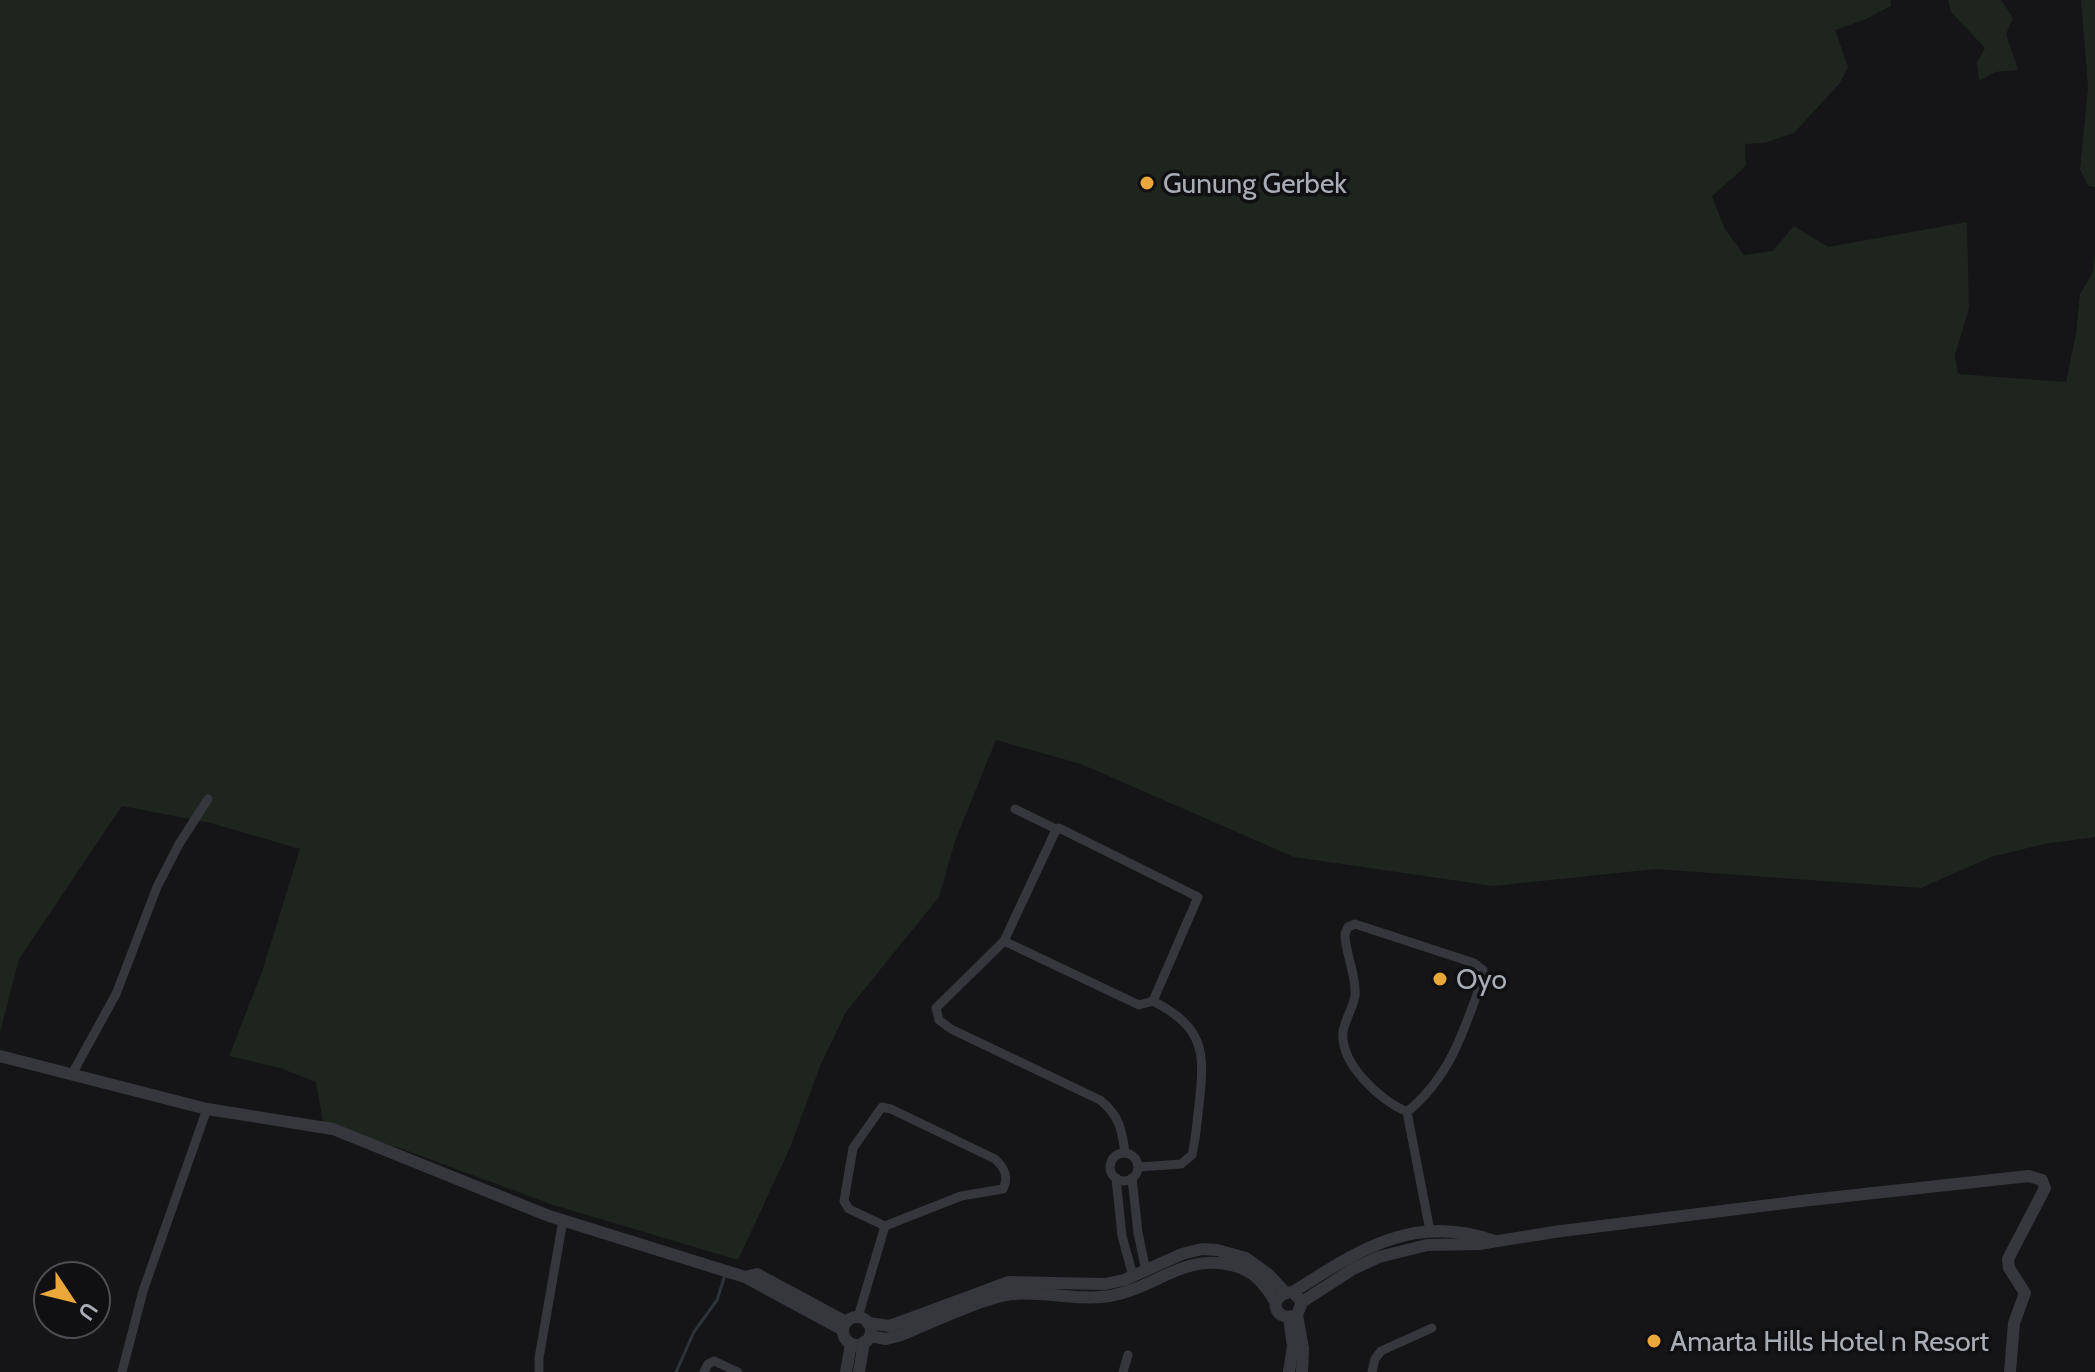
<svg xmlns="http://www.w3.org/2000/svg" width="2095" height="1372" font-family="Cabin,sans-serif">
  <rect width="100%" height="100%" fill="#151517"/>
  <!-- green -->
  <g fill="#1d251e">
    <polygon points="0,0 1891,0 1891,6 1866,19 1835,30 1848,67 1840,83 1794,133 1764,143 1745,144 1746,166 1712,196 1725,229 1744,255 1773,251 1794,226 1828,247 1967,222 1969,308 1955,355 1958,374 2066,382 2076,334 2080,294 2093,272 2095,253 2095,837 2044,844 1991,857 1921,888 1656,869 1493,886 1294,857 1081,764 996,740 955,841 939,897 846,1012 821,1064 789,1150 738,1260 550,1204 397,1147 324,1128 316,1082 280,1068 229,1056 262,972 300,849 211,823 122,806 19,959 0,1033"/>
    <polygon points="1948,0 2001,0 2013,18 2006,34 2018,70 1995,72 1979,81 1977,63 1985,48 1951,12"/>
    <polygon points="2081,0 2095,0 2095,187 2088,186 2080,169 2088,87"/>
  </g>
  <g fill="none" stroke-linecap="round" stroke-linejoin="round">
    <!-- stream -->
    <polyline stroke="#2c343a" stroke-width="3" points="676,1372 694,1332 717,1300 725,1275"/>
    <!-- minor -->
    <g stroke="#36373c" stroke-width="9">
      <polyline points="1015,809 1056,829"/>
      <path d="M1004,941L1139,1005L1153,1001C1205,1028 1205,1052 1199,1105C1197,1121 1196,1138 1192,1155L1181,1164L1139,1167"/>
      <polyline points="72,1074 116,994 157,887 179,844 208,799"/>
      <path d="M882,1107L891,1109L995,1159C1005,1168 1009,1177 1003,1189L961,1196L885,1226L849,1209L844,1201L853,1148Z"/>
      <path d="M1407,1112C1451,1076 1465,1028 1483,977V970L1474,963L1355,924L1348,927L1345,934C1345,954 1357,976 1355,996C1353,1008 1345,1019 1343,1032C1340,1064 1380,1100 1407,1112L1430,1231"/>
      <circle cx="1124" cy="1167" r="14"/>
      <path d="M1125,1153C1122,1129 1119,1115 1100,1100L951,1029L939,1020L936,1008L1004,941L1055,832L1059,828L1198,897L1153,1001"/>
      <polyline points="1116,1178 1122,1236 1133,1276"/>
      <polyline points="1132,1178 1138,1233 1146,1271"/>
      <polyline points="858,1317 885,1226"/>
      <polyline points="122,1372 143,1291 207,1109"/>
      <polyline points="539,1372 539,1358 563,1220"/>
      <polyline points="704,1372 708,1364 714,1361 738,1372"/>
      <polyline points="1123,1372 1128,1355"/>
      <polyline points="1372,1372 1375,1359 1381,1351 1432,1328"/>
    </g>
    <!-- tertiary -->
    <g stroke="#36373c" stroke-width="12">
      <polyline points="0,1056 207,1109 333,1129 549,1216 745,1277 843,1330"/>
      <polyline points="745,1277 757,1274 846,1322"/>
      <path d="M1293,1292C1358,1251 1413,1212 1494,1241"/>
      <path d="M1302,1302L1293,1292C1267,1293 1272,1324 1297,1315L1302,1302L1353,1269L1379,1257L1427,1245L1479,1244L1554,1232L1810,1200L2029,1176L2042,1180L2045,1188L2008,1259L2009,1268L2025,1293L2014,1323L2010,1372"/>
      <polyline points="1297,1315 1303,1348 1302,1372"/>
      <circle cx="857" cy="1331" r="14"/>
      <polyline points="1289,1318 1293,1346 1289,1372"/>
      <polyline points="868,1323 890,1326 1009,1282 1105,1284 1124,1280 1182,1254 1202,1249 1217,1250 1246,1258 1268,1274 1285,1292"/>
      <path d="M870,1336L886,1339L898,1336C927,1325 984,1297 1012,1294C1045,1291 1078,1301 1110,1296C1156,1288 1182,1254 1231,1265C1254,1270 1265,1284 1276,1303"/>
      <polyline points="846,1372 851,1344"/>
      <polyline points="859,1372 864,1342"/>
    </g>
  </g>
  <!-- markers -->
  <g fill="#eaa73a" stroke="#101012" stroke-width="3">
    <circle cx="1147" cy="183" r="8"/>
    <circle cx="1440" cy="979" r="8"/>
    <circle cx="1654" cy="1341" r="8"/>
  </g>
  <g text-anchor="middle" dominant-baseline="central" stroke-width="7" stroke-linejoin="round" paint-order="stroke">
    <!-- poi labels -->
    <g font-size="28" fill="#a8adb6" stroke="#101012" text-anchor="start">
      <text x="1163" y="183">Gunung Gerbek</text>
      <text x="1456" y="979">Oyo</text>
      <text x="1670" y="1341">Amarta Hills Hotel n Resort</text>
    </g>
  </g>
  <!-- north arrow -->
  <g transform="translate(72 1300) rotate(125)"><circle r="38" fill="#101012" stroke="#4d4f54" stroke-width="2"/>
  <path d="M0-6L14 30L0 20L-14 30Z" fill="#eaa73a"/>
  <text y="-12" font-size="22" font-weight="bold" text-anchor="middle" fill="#a8adb6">U</text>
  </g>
</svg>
